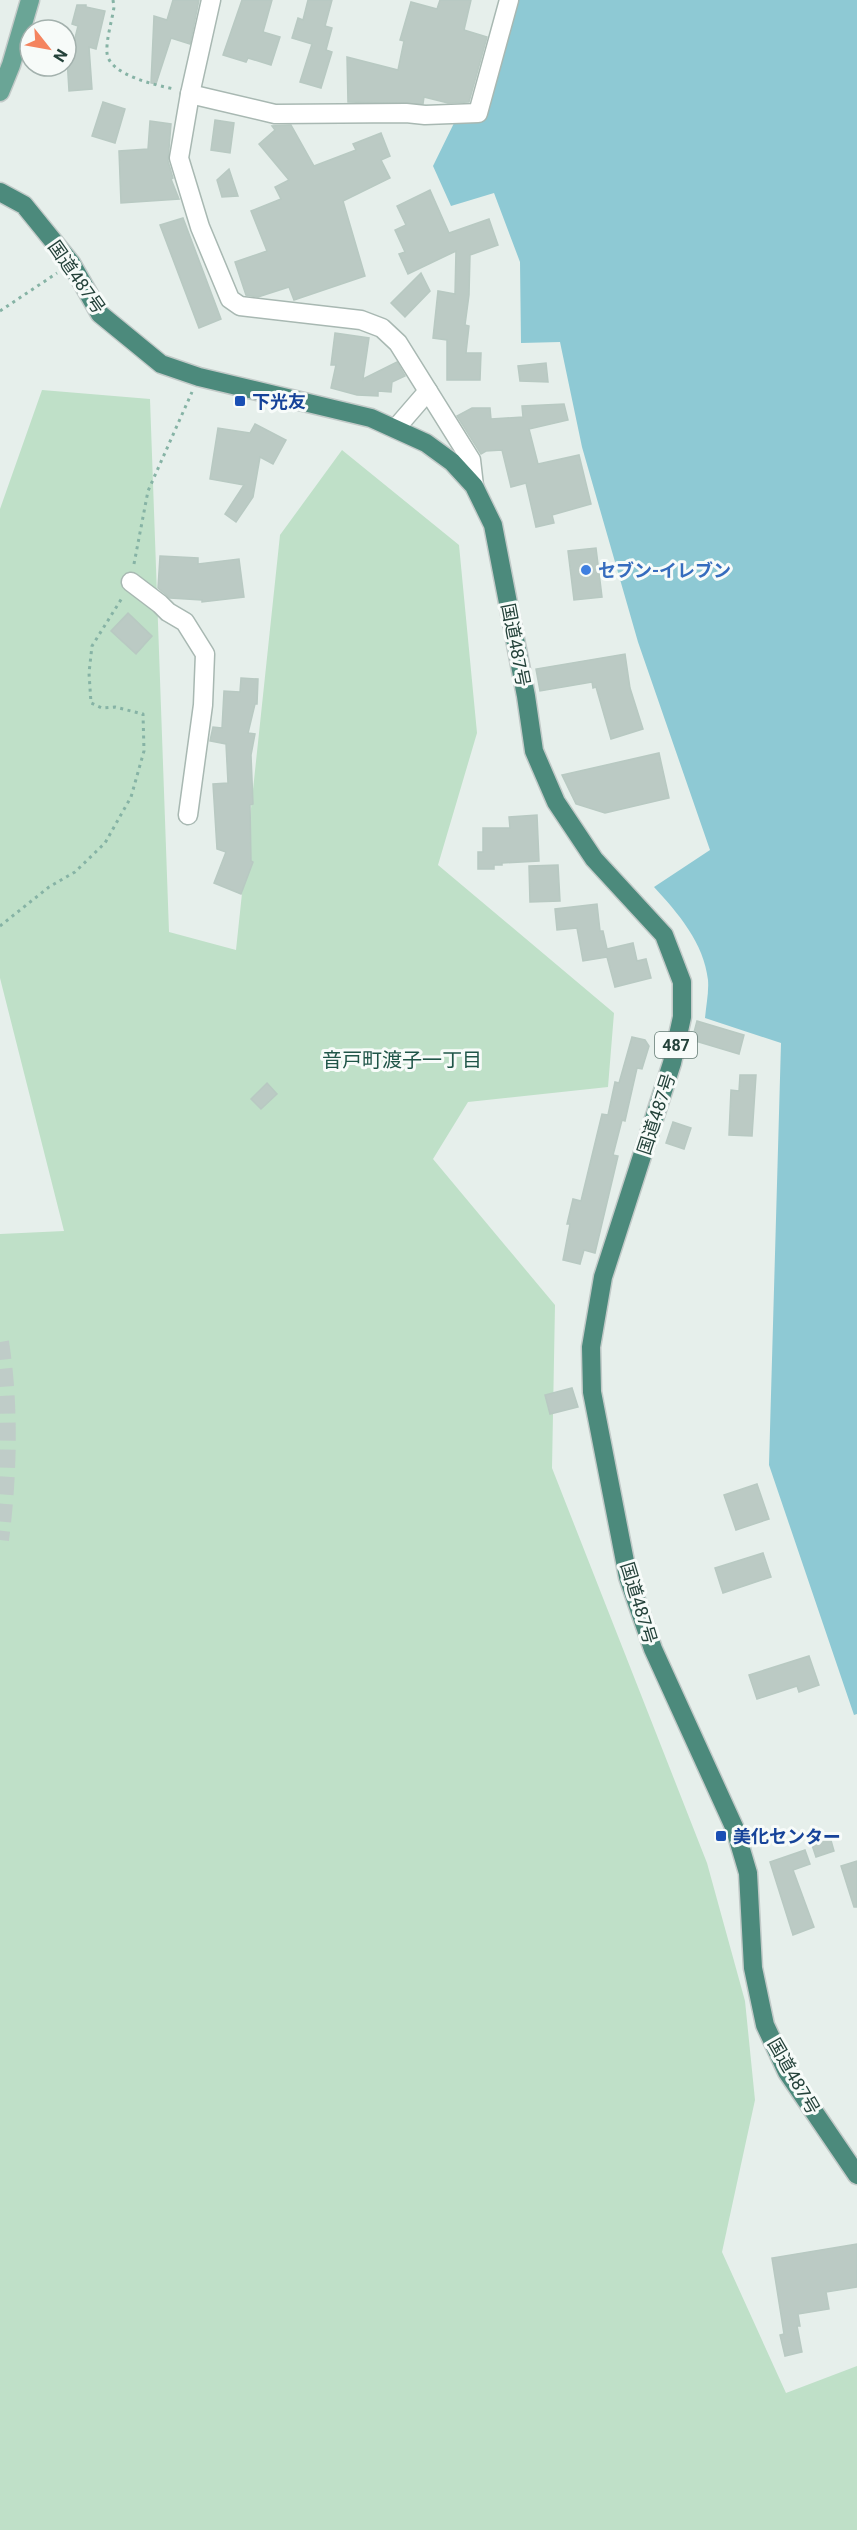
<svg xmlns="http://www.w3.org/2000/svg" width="857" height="2530" font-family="Roboto,'Noto Sans JP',sans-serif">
  <rect width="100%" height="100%" fill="#e6efeb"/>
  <!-- green -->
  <polygon fill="#bfe0c8" points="42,390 150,399 169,932 236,950 280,535 342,450 459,545 477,733 438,865 614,1013 608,1087 468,1102 433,1159 555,1305 552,1468 707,1863 745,2001 755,2100 722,2252 786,2393 857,2366 857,2530 0,2530 0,1234 64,1231 0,978 0,509"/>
  <!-- water -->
  <path fill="#8ec9d4" d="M515,0H857V1714L854,1715L769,1465L781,1043L705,1018C706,1006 709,992 708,980C704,943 678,913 654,887L710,850L638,642L582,447L560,342L521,343L520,262L494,193L451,206L433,166L457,117H486Z"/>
  <!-- building -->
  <g fill="#bbcac4" stroke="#b8c9c2" stroke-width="1.5">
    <polygon points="173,0 199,0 190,44 171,38 156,84 151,83 154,16 167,20"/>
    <polygon points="242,0 272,0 263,32 280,37 271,65 248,58 246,62 223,55"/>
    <polygon points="308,0 332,0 325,26 332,28 326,50 332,52 321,88 300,82 312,44 292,38 298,18 303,20"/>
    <polygon points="440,0 471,0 464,30 487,37 469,102 448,103 424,97 423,104 348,102 347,57 398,70 404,41 400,40 411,2 437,9"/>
    <polygon points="77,5 86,5 86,7 105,11 96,49 89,47 92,89 69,91 67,58 70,58 78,26 72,24"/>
    <polygon points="103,102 125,109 115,143 92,136"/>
    <polygon points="215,120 234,123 230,153 211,150"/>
    <polygon points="150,121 171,124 168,161 173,178 171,179 179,199 121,203 119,151 148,149"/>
    <polygon points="291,125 314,166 356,150 353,144 381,133 390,156 381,160 390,178 343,201 365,276 294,300 289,287 258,297 246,295 235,262 267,251 251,211 281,199 275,187 289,180 259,144 275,130 272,126"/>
    <polygon points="229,169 238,196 222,197 217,180"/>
    <polygon points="430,190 449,233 489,219 498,245 470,255 469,295 465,325 469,326 466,353 481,353 480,380 447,380 447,340 433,338 438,291 455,294 456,251 408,274 399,254 405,252 395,230 406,225 397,206"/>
    <polygon points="183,218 221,319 199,328 160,225"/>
    <polygon points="421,273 430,291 405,317 391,303"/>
    <polygon points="335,333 369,338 363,379 397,362 405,376 392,382 391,392 378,391 378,396 357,395 331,388 336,365 331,365"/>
    <polygon points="546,363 548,382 520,381 518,366"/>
    <polygon points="564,404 568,420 529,429 538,464 579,455 591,504 552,515 554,523 536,527 526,483 511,487 502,450 486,451 481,454 457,416 472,408 490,408 491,419 523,417 522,406"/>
    <polygon points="255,424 286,440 273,464 260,457 253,497 236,522 225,514 244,485 210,479 218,428 250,433"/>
    <polygon points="596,548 602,597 574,600 568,551"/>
    <polygon points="160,556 198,558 198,564 239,559 244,597 202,602 202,600 170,598 158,588"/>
    <polygon points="128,613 152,636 136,654 111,631"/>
    <polygon points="625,654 630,688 643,729 611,739 596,687 593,688 592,682 540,691 536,669"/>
    <polygon points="241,678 258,679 257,704 255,704 248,733 255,734 251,755 253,804 250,805 251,861 253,862 241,894 214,883 226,852 217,849 213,784 228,783 226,744 210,741 213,727 222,728 224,691 240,692"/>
    <polygon points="659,753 669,798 605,813 576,804 562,775"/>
    <polygon points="537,815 539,861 502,863 502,865 494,865 494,869 478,869 478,852 483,852 483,828 510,828 509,817"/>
    <polygon points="558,865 560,901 530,902 529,866"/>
    <polygon points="597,904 600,931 603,931 607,949 633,943 637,961 646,959 651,978 615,987 607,957 583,961 577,928 557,930 555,909"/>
    <polygon points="697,1021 744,1035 739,1054 692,1040"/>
    <polygon points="632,1037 645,1040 649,1046 642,1069 637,1068 625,1121 622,1120 613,1155 618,1156 595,1253 584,1250 580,1264 563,1260 570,1224 567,1224 573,1199 581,1201 602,1114 608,1115 615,1082 619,1083"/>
    <polygon points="740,1075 756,1075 752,1136 729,1135 731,1090 739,1091"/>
    <polygon points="267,1083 277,1094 261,1109 251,1099"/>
    <polygon points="673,1122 691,1128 684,1149 666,1143"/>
    <polygon points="572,1388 578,1407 550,1414 545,1395"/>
    <polygon points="757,1484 769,1519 736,1530 724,1495"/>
    <polygon points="763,1553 771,1577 723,1593 715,1568"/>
    <polygon points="809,1656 819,1685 799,1692 797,1686 757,1699 749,1675"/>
    <polygon points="830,1837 834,1851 816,1857 811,1842"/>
    <polygon points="805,1850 810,1864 793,1870 814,1927 793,1935 770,1862"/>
    <polygon points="857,1861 857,1907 854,1907 841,1866"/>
    <polygon points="857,2244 857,2287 826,2292 829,2309 798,2314 800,2326 797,2326 802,2352 785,2356 780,2335 784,2334 772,2258"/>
  </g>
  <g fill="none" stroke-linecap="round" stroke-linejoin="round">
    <!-- trunk-tunnel -->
    <path stroke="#bfccc8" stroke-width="18" stroke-dasharray="18 9" stroke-linecap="butt" d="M0,1342C10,1406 8,1476 0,1540"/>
    <!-- minor casing -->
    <g stroke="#a8b8b2" stroke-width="21">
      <g id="minor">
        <polyline points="211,0 190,94 179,158 200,227 230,299 240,306 361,320 382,328 398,343 471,460 474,486"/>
        <polyline points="190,94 275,114 406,113 425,115 478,113 509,0"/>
        <polyline points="396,428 428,391"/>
        <polyline points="131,582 160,604 168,612 185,622 205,654 203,705 188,815"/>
      </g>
    </g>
    <!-- primary casing -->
    <g stroke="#c2cac8" stroke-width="21">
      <polyline id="primary" points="0,92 11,65 30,0"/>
    </g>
    <!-- trunk casing -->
    <g stroke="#c2cac8" stroke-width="21">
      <polyline id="trunk" points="0,192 24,205 71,263 100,314 161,364 199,377 371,418 426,443 452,462 474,486 493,525 526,696 534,751 556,802 594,859 664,935 682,982 682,1017 672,1063 603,1277 591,1347 592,1392 628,1577 653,1649 735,1829 748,1873 753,1968 765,2025 787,2072 857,2175"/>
    </g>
    <!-- path -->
    <g stroke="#86b3a5" stroke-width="3" stroke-dasharray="3 4.5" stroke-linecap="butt">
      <path d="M113,0L114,7C112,21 106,39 107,53C109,75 156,85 174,89"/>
      <polyline points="0,311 57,273"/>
      <polyline points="134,564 148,491 192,392"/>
      <polyline points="0,926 49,887 75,872 105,843 131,797 144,751 143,714 115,707 102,708 91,703 89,673 92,646 122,598"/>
    </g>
    <!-- minor -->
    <use href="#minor" stroke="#fff" stroke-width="18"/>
    <!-- primary -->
    <use href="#primary" stroke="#6aa596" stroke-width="18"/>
    <!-- trunk -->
    <use href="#trunk" stroke="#4c8a7c" stroke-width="18"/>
  </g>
  <!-- markers -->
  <g fill="#1a4fb4" stroke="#f7fbf9" stroke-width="2">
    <rect x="234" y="395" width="12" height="12" rx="3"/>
    <rect x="715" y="1830" width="12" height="12" rx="3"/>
  </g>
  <circle fill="#3f7fe0" stroke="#f7fbf9" stroke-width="2" cx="586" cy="570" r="6"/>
  <g text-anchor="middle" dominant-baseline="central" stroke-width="6" stroke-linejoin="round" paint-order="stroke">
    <!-- shield labels -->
    <rect fill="#f7fbf9" stroke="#637a73" stroke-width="1.5" x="655" y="1032" width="42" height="26" rx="4.5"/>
    <g font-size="16" font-weight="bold" fill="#24423a">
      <text x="676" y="1045">487</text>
    </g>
    <!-- street labels -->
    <g font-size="18" fill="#24423a" stroke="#f7fbf9">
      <text transform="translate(77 277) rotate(55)">国道487号</text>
      <text transform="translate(516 645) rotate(79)">国道487号</text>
      <text transform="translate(656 1114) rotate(-72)">国道487号</text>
      <text transform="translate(639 1603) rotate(73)">国道487号</text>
      <text transform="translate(794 2076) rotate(60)">国道487号</text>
    </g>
    <!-- transit labels -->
    <g font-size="18" font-weight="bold" fill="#164399" stroke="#f7fbf9" text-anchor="start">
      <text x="252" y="401">下光友</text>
      <text x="733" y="1836">美化センター</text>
    </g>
    <!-- shop labels -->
    <g font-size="18" font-weight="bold" fill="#366cbe" stroke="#f7fbf9" text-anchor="start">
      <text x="598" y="570">セブン-イレブン</text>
    </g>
    <!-- neighbourhood labels -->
    <g font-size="20" fill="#1f5548" stroke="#f7fbf9">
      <text x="402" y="1060">音戸町渡子一丁目</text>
    </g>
  </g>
  <!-- north arrow -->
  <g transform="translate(48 48) rotate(121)"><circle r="28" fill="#f7fbf9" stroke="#a3b1ad" stroke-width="1.5"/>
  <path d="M0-4.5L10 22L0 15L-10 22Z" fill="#f4845f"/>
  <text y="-9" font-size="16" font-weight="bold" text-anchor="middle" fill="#24423a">N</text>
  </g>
</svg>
